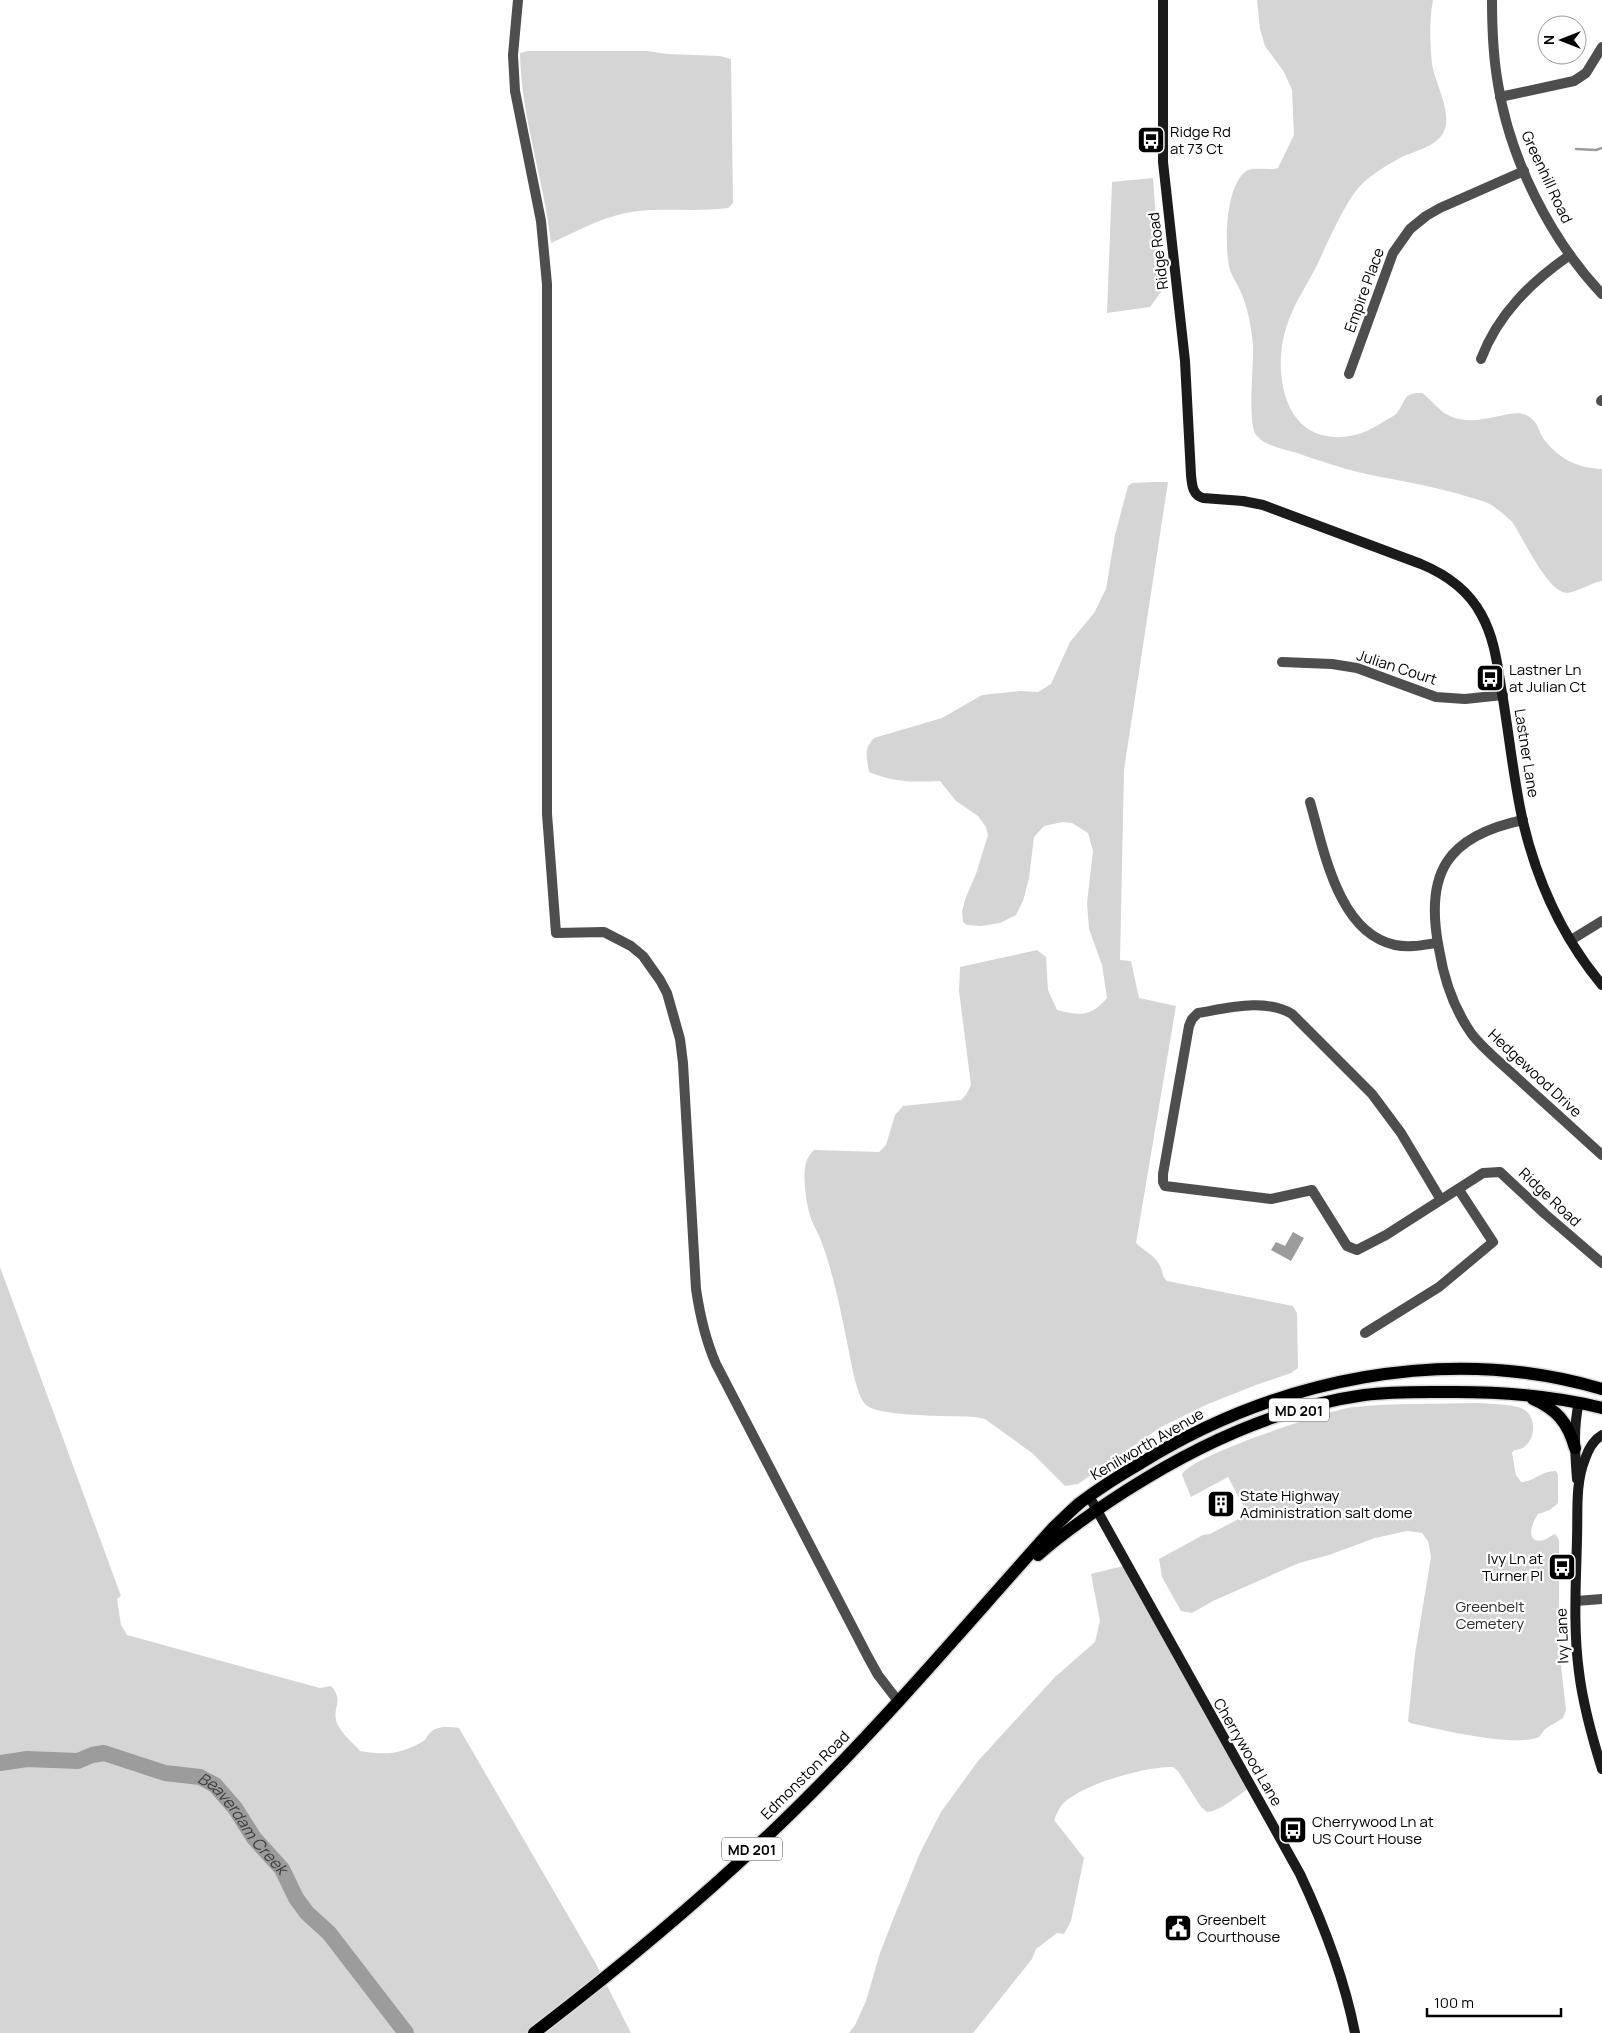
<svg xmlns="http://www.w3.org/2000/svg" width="1602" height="2033" font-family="Manrope,sans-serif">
  <rect width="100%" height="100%" fill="#fff"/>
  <!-- green -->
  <g fill="#d5d5d5">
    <path d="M1257,0H1433C1429,20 1430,44 1432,64C1435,83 1454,116 1443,133C1435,148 1412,151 1398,159C1387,165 1373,174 1364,182C1347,197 1329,240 1319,261C1309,282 1294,303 1287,325C1274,362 1279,427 1326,436C1348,440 1366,433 1383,422C1387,419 1393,417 1396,414C1407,401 1402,392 1422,393C1431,399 1439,411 1448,415C1476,430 1510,407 1526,415C1540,422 1537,431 1546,442C1561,460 1579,468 1602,469V581C1590,583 1578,592 1567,593C1548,593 1523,538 1513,523C1508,517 1499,511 1493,506C1487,502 1479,500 1472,498C1436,486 1398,481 1362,473C1340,468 1318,460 1297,453C1283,449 1265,446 1256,435C1247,422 1254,363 1253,345C1251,326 1248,308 1240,290C1237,283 1232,277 1230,270C1224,248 1225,188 1245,172C1252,166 1268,171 1278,168L1294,135L1292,90L1284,72L1265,46L1260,29Z"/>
    <path d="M528,51H647L667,54L720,56L731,59L733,203L728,208C698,212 668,208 639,211C607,214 580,230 551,243C544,179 521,118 520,53Z"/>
    <polygon points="1153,178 1161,292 1150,307 1107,313 1112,182"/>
    <path d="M1156,482H1168L1124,770L1120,960L1131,961L1139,998L1176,1006L1136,1243C1144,1251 1156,1256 1160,1266C1163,1272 1162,1277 1167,1281L1293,1306L1297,1313L1298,1368L1291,1373L1256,1385L1208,1404L1161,1427L1078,1484L1065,1486L1032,1453L985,1419L975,1417C955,1416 879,1417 866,1405C856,1395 851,1361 848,1347C841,1312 834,1276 822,1243C819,1234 814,1227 811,1219C808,1210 806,1198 805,1189C804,1174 803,1160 814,1150L879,1152L886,1145L895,1115L903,1106L961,1100L966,1095L971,1085L959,991L960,967L1037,950L1046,957L1048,990L1057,1010C1079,1016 1091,1017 1107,998L1102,965L1089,929L1087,903L1093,851L1088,833L1072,823L1063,822L1044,826L1034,837L1029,878L1023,901L1016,915L1000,923L981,926L967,925L963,922L962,911L966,897L976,874L988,835L986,827L978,816L956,801L940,781C911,782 897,783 869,772C867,757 863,750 874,738L942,718L982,695L1020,691L1038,692L1051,684L1070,642L1094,613L1106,589L1115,535L1128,486L1132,483Z"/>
    <path d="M0,1267L121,1596L117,1599L121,1625L127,1635L320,1688L331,1686C345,1702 331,1708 337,1723C341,1733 352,1742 360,1751C386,1755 398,1755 422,1742C426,1740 426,1737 429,1734C436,1725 449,1727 459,1728L595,1962L631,2033H0Z"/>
    <path d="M1479,1403C1490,1404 1513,1404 1523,1409C1540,1418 1535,1450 1514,1450L1512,1453L1516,1475L1521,1482C1534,1482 1542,1470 1556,1471L1558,1475V1503L1550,1510L1538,1514C1532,1522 1524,1545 1544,1540C1548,1539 1551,1535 1555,1534L1559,1540V1648L1566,1710L1563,1718L1545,1729L1539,1737C1514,1748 1438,1729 1410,1723L1408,1721L1415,1654L1431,1557L1428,1541L1422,1533L1407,1531L1375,1538L1329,1555L1299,1563L1213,1601L1192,1613L1181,1611L1162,1577L1159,1559L1203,1535L1210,1534L1248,1514L1228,1477L1191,1497L1182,1475C1186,1457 1330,1410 1353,1407C1395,1403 1437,1404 1479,1403Z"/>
    <path d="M1127,1565L1251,1787C1239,1794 1220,1812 1207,1812L1201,1807L1178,1771L1173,1767C1146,1766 1078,1785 1061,1806C1058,1810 1056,1816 1054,1820L1084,1858L1071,1921L1064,1934L1057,1933L1036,1949L1032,1959L973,2033H849L855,2025L866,2001L880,1953L894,1917L920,1853L941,1812L978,1761L1055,1677L1095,1642L1100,1621L1091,1574Z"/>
  </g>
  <!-- water -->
  <polygon fill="#9c9c9c" points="1293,1232 1304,1238 1291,1261 1271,1250 1276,1242 1285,1246"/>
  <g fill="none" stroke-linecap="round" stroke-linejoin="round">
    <!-- stream -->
    <polyline stroke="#9c9c9c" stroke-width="2.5" points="1576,149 1596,150 1602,148"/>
    <!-- river -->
    <path stroke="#9c9c9c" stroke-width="16" id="s1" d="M0,1763L27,1759L78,1761L92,1755L104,1753L165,1773L200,1777L215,1785L235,1808L254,1838L282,1869L296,1898L307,1913L329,1933L406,2033"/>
    <!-- primary casing -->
    <g stroke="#dbdbdb" stroke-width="15">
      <g id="primary">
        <path d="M1533,1399C1556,1409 1568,1422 1575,1448"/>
        <path d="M1038,1555C1066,1530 1096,1510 1127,1490C1199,1444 1279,1407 1364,1395C1394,1391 1425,1392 1455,1392C1505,1392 1554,1396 1602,1408"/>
        <path d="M534,2033C619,1968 702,1899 779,1825C876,1732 963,1628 1053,1528C1062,1520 1071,1510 1081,1502C1100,1488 1120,1475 1141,1463C1276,1379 1447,1343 1602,1389"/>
      </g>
    </g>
    <!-- street -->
    <g stroke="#4e4e4e" stroke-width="10">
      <path d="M518,0L513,55L515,91L541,221L547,284V814L556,933L604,932L631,946L643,956L660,980L667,993L680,1039L683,1063L696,1289C700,1316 705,1339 716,1364L868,1657L878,1675L898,1701"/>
      <path d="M1492,0C1492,28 1493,56 1498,84C1510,159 1550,239 1602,294"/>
      <polyline points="1500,97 1574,81 1586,73 1602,47"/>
      <path d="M1481,359C1498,314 1531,282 1570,255"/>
      <polyline points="1349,374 1393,253 1410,229 1426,216 1440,208 1524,171"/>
      <polyline points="1601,401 1602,400"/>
      <polyline points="1282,662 1332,664 1357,668 1436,697 1465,699 1503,695"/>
      <path d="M1310,802C1324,850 1338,933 1395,945C1409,948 1423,945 1437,943"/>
      <path d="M1523,820C1447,836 1424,873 1439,949C1444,980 1453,1007 1471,1033C1483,1049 1500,1062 1515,1076C1544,1102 1573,1129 1602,1155"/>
      <polyline points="1571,940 1602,921"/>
      <path d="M1441,1200L1401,1133L1372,1094L1292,1014C1265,998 1228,1008 1198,1013L1192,1019L1189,1026L1163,1174V1182L1165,1186L1271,1199L1312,1190L1347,1246L1357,1250L1386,1235L1483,1173L1500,1172L1545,1214L1602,1263"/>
      <polyline points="1365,1333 1439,1287 1493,1242 1459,1190"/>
      <polyline points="1576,1601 1602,1599"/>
    </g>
    <!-- secondary -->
    <g stroke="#1b1b1b" stroke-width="10">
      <path d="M1163,0V162L1185,361L1191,475C1192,484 1192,495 1203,498L1243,501L1263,505L1421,564C1445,574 1468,590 1481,614C1494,637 1497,662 1501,687C1509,732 1513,778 1523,822C1537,881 1563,938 1602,985"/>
      <path d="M1602,1435C1593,1440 1588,1450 1585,1459C1575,1483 1578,1513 1577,1539C1576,1583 1573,1628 1579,1672C1583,1705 1592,1737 1602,1769"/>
      <path d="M1577,1479C1575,1453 1573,1428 1579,1402"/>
      <path d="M1089,1496L1300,1874C1324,1925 1344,1977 1355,2033"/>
    </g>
    <!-- primary -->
    <use href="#primary" stroke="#000" stroke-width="12"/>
  </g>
  <!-- icons -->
  <defs>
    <g id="bus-square" transform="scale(1.4375)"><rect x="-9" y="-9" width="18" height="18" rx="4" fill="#000" stroke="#fff"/><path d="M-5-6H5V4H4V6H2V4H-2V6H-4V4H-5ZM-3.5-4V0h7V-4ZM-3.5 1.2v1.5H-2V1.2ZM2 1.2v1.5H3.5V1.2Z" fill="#fff"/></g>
    <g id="building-square" transform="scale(1.4375)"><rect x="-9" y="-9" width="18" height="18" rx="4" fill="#000" stroke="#fff"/><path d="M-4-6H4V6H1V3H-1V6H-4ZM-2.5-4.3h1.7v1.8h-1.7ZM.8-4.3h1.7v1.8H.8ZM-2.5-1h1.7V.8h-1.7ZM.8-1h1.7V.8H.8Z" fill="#fff"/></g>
    <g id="civic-square" transform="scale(1.4375)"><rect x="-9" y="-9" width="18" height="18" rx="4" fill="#000" stroke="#fff"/><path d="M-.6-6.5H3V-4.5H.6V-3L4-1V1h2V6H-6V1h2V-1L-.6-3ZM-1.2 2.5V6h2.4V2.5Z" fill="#fff"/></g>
  </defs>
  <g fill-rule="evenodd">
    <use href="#bus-square" x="1151" y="140"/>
    <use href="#bus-square" x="1490" y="678"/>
    <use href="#building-square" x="1221" y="1504"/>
    <use href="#bus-square" x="1562" y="1567"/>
    <use href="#bus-square" x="1293" y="1830"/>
    <use href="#civic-square" x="1178" y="1928"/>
  </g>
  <g text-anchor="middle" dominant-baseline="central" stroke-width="4.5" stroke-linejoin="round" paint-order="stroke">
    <!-- shield labels -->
    <g fill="#fff" stroke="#4c4c4c" stroke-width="1">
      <rect x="1269" y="1398.5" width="60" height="23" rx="4"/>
      <rect x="722" y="1837.5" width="60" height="23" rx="4"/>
    </g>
    <g font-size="14" font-weight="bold" fill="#000">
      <text x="1299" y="1410">MD 201</text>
      <text x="752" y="1849">MD 201</text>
    </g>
    <!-- poi labels -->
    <g font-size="15" fill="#000" stroke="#fff" text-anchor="start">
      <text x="1170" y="131">Ridge Rd<tspan x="1170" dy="17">at 73 Ct</tspan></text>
      <text x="1509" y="669">Lastner Ln<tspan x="1509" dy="17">at Julian Ct</tspan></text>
      <text x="1240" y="1495">State Highway<tspan x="1240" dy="17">Administration salt dome</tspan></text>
      <text x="1543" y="1558" text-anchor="end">Ivy Ln at<tspan x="1543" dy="17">Turner Pl</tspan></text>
      <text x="1312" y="1821">Cherrywood Ln at<tspan x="1312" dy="17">US Court House</tspan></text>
      <text x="1197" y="1919">Greenbelt<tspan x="1197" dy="17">Courthouse</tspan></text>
    </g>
    <!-- street labels -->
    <g font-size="15" fill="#000" stroke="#fff">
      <text transform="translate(1547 177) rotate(65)">Greenhill Road</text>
      <text transform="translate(1158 251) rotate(-97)">Ridge Road</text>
      <text transform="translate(1364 290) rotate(-70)">Empire Place</text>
      <text transform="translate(1397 667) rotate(18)">Julian Court</text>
      <text transform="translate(1527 753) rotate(81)">Lastner Lane</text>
      <text transform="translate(1535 1073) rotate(43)">Hedgewood Drive</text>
      <text transform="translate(1550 1197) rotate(43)">Ridge Road</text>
      <text transform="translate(1147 1444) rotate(-30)">Kenilworth Avenue</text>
      <text transform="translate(1562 1636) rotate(-92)">Ivy Lane</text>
      <text transform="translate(1248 1752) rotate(60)">Cherrywood Lane</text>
      <text transform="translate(805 1775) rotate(-45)">Edmonston Road</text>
    </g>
    <!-- park labels -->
    <g font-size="15" fill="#2c2c2c" stroke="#fff">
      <text x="1490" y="1606">Greenbelt<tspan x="1490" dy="17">Cemetery</tspan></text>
    </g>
    <!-- water labels -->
    <g font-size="16" font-style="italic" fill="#3d3d3d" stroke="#fff">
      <text stroke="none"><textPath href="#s1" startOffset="269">Beaverdam Creek</textPath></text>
    </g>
  </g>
  <!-- north arrow -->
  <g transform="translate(1562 40) rotate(270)"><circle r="24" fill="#ffffff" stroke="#999999"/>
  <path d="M0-4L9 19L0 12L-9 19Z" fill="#000000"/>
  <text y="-8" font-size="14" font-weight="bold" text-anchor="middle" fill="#000000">N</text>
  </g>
  <!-- scale -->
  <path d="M1427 2008v8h134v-8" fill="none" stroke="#000000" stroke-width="2.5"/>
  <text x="1434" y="2008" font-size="15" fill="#000000" stroke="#ffffff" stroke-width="4" paint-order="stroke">100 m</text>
</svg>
